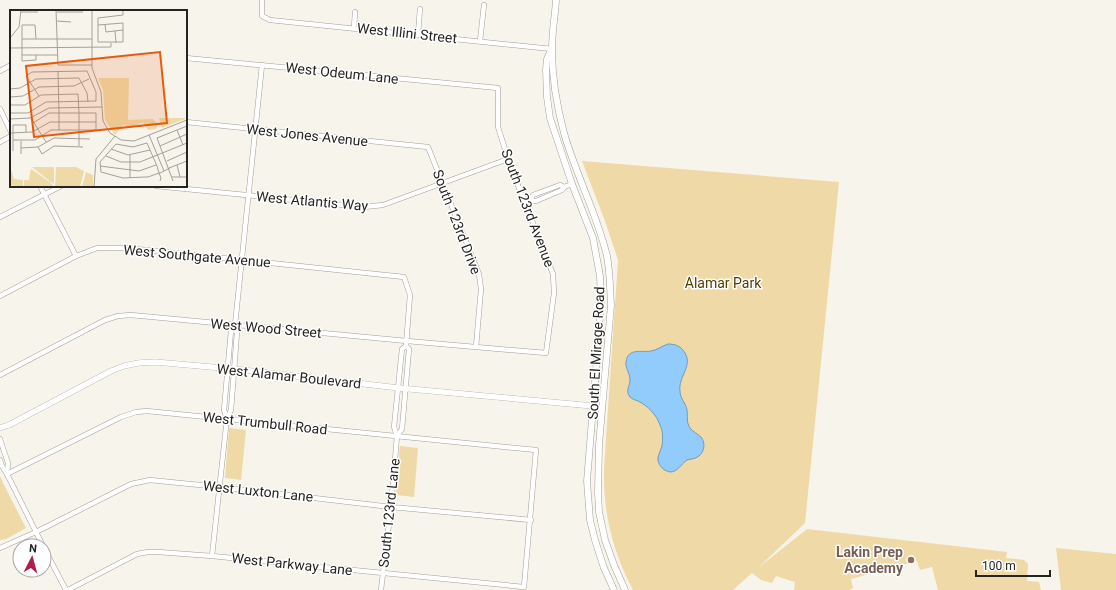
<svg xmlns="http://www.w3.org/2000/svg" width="1116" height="590" font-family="Roboto,sans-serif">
  <rect width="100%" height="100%" fill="#f7f4eb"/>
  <!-- green -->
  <g fill="#efdaa7">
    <path d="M582,161L839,182L805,523L758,568L807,529L1007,552L1006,558L1024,560L1028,564L1027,581L1039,582L1041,590H938L932,567L920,570L917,561L851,579L853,588L849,590H794L795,582L776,576L772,583L761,580L752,573L733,590H633C618,562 608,531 605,499C604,489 604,478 604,468L618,260L605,221Z"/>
    <polygon points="229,428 246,430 241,480 225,478"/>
    <polygon points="400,446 418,448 414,497 396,495"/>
    <polygon points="0,476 4,485 26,528 6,539 0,540"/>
    <polygon points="1056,548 1116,554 1116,590 1061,590"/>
  </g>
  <!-- water -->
  <path fill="#92ccfd" stroke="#719abb" d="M668,344C675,344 681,346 685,353C693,366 678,377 680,391C680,399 686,403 687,410C688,416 686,422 690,428C693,432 698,434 701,437C706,443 704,452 699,456C695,459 691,459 687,460C681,464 678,472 670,472C663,471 657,464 658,457C659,453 661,450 662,446C663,439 663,431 660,425C656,414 648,406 638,401C635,400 632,399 630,397C625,391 630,386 630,380C630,373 625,368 626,362C628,347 642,353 651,351C657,350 662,346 668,344Z"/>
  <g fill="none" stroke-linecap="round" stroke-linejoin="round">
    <!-- minor casing -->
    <g stroke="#a29f97" stroke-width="5.5">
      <g id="minor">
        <polyline points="262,0 262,16 270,20 552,49"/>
        <polyline points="354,28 355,12"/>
        <polyline points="418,34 420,9"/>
        <polyline points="480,41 484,5"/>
        <polyline points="0,71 11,65"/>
        <polyline points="0,109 11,132"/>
        <polyline points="186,122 428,147 479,274 481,289 476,347"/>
        <polyline points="0,142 11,136"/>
        <polyline points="40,186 76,256"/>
        <polyline points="156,186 364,207 383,205 508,159"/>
        <polyline points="528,201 536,201 562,190 564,187"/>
        <polyline points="530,201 533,195 560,185 564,187 572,184"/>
        <polyline points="0,217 61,186"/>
        <polyline points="0,296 76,256 97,248 127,248 404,277 410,295 406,346 409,349 402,429 397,436"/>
        <polyline points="0,375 105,320 118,316 131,315 407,341 546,353 554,293 553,274 510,165 498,127 498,88 186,58"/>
        <polyline points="227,418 224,410 231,331 234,330 235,325 262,65"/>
        <polyline points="0,439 8,463 7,474"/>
        <polyline points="0,460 2,466 7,474 43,546"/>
        <polyline points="7,474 121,417 136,412 147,411 536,450 524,587 212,556 158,552 148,552 137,554 68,590"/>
        <polyline points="0,548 36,532 131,484 150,480 220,487 391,507 531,520"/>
        <polyline points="44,548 66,590"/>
        <polyline points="212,556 227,418 231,410 237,332 234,330"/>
        <polyline points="381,590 391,507 397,436 394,427 402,349 406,346"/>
      </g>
    </g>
    <!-- tertiary casing -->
    <g stroke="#a29f97" stroke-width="6">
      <polyline id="tertiary" points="0,428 9,425 111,371 124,366 138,363 155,362 234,369 399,388 593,406"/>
    </g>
    <!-- secondary casing -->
    <g stroke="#a29f97" stroke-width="7">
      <g id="secondary">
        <path d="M556,0C555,16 552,32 552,49C552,75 557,107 564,133C576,175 597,214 607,256C610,272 610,289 611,305L599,445L598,492L599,512L605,540L614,565L625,590"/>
        <polyline points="551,50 547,59 546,70 547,97 550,118 572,184 593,238 600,276 601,300 598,346 587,481 590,520 595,540 604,568 614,590"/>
      </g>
    </g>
    <!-- minor -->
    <use href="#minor" stroke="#fff" stroke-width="4.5"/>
    <!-- tertiary -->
    <use href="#tertiary" stroke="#fff" stroke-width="5.5"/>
    <!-- secondary -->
    <use href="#secondary" stroke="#fff" stroke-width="6"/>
  </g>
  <!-- markers -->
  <circle fill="#8d6e63" stroke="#fff" stroke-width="1.5" cx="911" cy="560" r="4"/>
  <g text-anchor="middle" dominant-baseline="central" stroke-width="3" stroke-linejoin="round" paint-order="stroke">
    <!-- street labels -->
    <g font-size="14" fill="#252420" stroke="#fff">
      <text transform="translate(407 33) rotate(6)">West Illini Street</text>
      <text transform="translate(342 73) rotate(6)">West Odeum Lane</text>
      <text transform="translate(307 135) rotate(6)">West Jones Avenue</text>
      <text transform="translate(312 201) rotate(5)">West Atlantis Way</text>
      <text transform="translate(528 208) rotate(69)">South 123rd Avenue</text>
      <text transform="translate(457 222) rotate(69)">South 123rd Drive</text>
      <text transform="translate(197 256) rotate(5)">West Southgate Avenue</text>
      <text transform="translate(266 328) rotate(5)">West Wood Street</text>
      <text transform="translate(596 353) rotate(-87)">South El Mirage Road</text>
      <text transform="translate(289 376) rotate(6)">West Alamar Boulevard</text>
      <text transform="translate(265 423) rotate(6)">West Trumbull Road</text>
      <text transform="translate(258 491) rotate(6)">West Luxton Lane</text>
      <text transform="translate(389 513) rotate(-84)">South 123rd Lane</text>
      <text transform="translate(292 564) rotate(6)">West Parkway Lane</text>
    </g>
    <!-- park labels -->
    <g font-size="14" fill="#4f3d04" stroke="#fff">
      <text x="723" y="283">Alamar Park</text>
    </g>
    <!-- education labels -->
    <g font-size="14" font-weight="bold" fill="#785e54" stroke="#fff" text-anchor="end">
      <text x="903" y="552">Lakin Prep<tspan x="903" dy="16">Academy</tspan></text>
    </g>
  </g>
  <!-- overview -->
  <g transform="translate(10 10)">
    <rect width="177" height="177" fill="#f7f4eb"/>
    <path d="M88,68H119L118,110L143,109L148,114L146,119L138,120L133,112L123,117L113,115L105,125L95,110L93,80ZM149,108H175V109L152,118ZM0,157L4,169L13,170V177L0,175ZM22,157H44V174L41,172ZM46,157H66L74,161L70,177H45ZM21,159L40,172L44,177H14V170H19L20,163L32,167L20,163ZM76,162L83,165V177H72Z" fill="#efdaa7"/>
    <path fill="none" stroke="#a3a19a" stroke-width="1" d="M46,0L48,55H82M82,0V58L91,82L93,111L100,123L111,130L124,131L177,110M11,2H28M47,2H73M47,11L61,12M88,15L113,13V32H88V8L113,5V0M95,15L96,22L113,20M105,21L106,33M0,28L9,17L11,0M12,29H82M26,29L25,15H12V51L26,50V45M0,38L101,37V33M12,45H47M48,61L49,103M0,79L10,78L26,69L69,68L77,83L78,92M0,87L13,86L29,77L64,76L79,69M0,95H15L31,85L68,84L69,103M0,103H18L36,92L86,91V82L77,61L22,62L16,66L29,86M69,103V136M21,108L36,132M0,109L20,108L39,98L92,97M49,120V103M167,120L173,135M0,123L22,122L40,112H86M139,125L154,161M3,130H25L41,120H86V103H39L23,113M150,136L177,124M28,137L32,144L44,136L73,137M11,138L28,137L44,128L80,129M101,139L118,145L140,140M3,141V115H16V122M11,144V131M96,146L111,152H130L177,133M157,151L177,142M167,155L170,167M90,156L129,161L146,155M159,158L177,151M162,167H177M120,168V145M150,171L151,168L149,163L147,156L137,133L123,137L106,134L90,152L91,162L113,168L135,167H138L149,163H150L160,158M163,171L147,128L177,116M84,177L86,149L105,126"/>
    <path fill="#e8590c" fill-opacity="0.15" stroke="#e8590c" stroke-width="2" d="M150,42L157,113L24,127L16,56Z"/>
    <rect width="177" height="177" fill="none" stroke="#252420" stroke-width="2"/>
  </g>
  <!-- north arrow -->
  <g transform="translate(32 558) rotate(6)"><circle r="19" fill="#ffffff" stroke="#a8a7a6"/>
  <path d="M0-3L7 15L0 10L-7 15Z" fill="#af1d4c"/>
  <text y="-6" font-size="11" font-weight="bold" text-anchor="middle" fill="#252420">N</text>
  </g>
  <!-- scale -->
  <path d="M976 570v6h74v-6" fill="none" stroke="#252420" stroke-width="2"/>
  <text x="982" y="570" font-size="12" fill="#252420" stroke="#ffffff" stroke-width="3" paint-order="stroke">100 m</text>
</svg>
